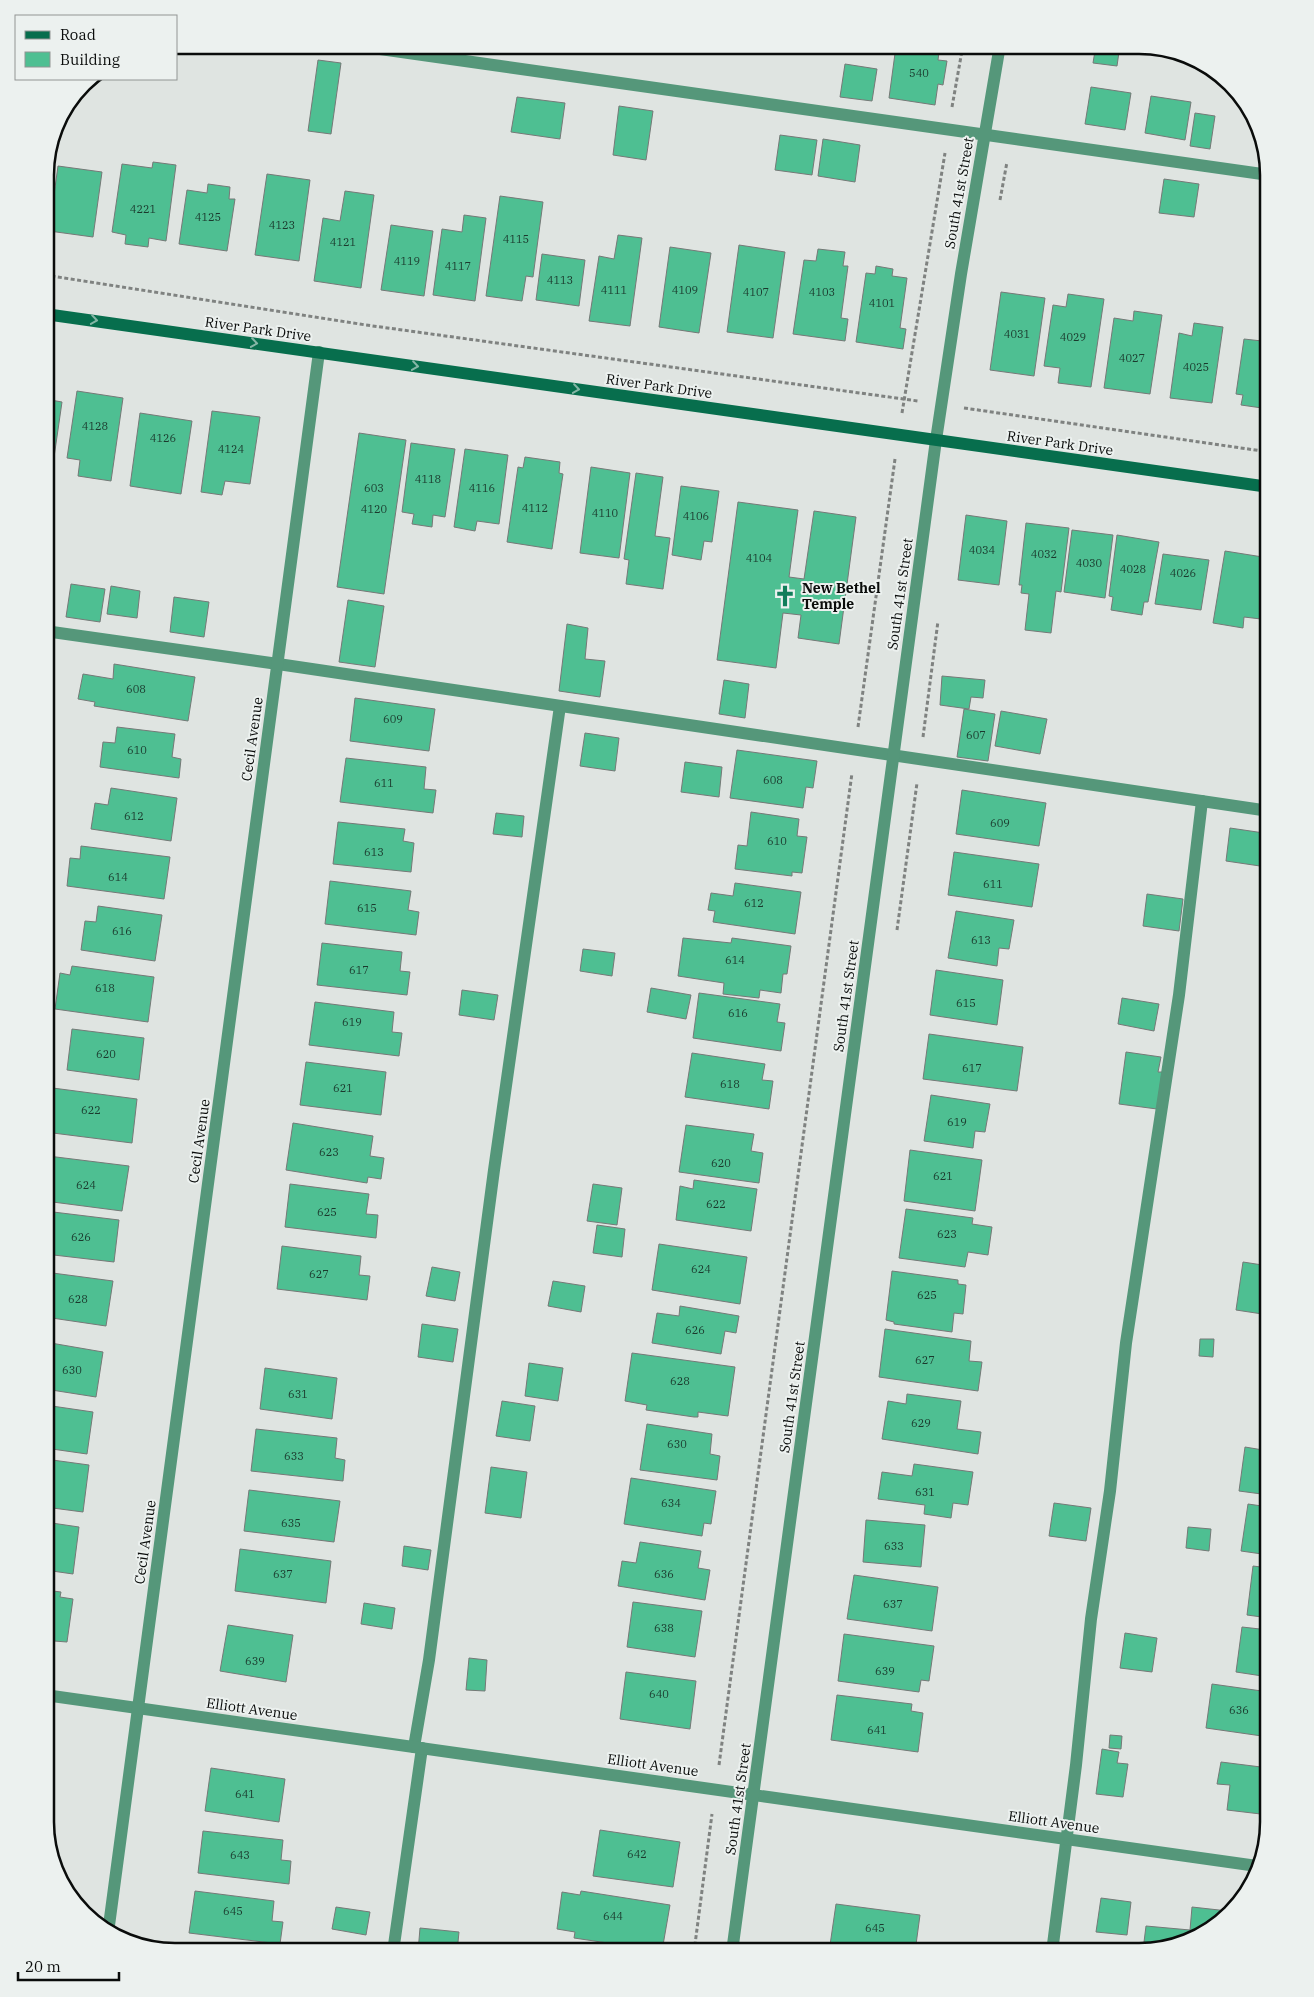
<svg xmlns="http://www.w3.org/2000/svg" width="1314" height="1997" font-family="'IBM Plex Serif',serif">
  <rect width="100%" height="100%" fill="#dfe4e1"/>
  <!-- building -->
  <g fill="#4ebf92" stroke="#757977">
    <polygon points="531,45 556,45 555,50 531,47"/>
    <polygon points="1096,45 1120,45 1117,66 1093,63"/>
    <polygon points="896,46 939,52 938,60 947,61 943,85 938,84 935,105 889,98"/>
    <polygon points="318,60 341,63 331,134 308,131"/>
    <polygon points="845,64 877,69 872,101 840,97"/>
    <polygon points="1091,87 1131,93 1125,130 1085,124"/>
    <polygon points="1151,96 1191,102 1185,140 1145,133"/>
    <polygon points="517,97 565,103 560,139 511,132"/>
    <polygon points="619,106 653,111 646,160 613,155"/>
    <polygon points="1195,113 1215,116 1210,149 1190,146"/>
    <polygon points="780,135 817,140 812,175 775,170"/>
    <polygon points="823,139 860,145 855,182 818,176"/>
    <polygon points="153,162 176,165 166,241 149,238 148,247 125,244 126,235 112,232 122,164 152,168"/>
    <polygon points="58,166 102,172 93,237 49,231"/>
    <polygon points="267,174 310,180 299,261 255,255"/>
    <polygon points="1164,179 1199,184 1194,217 1159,213"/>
    <polygon points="208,184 230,187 229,199 235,199 227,251 179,244 187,190 207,193"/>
    <polygon points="345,191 374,195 361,288 314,281 323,218 340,221"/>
    <polygon points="500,196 543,202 533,277 526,276 522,301 486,296"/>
    <polygon points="464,215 486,218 475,301 433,295 442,229 462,232"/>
    <polygon points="391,225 433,231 424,296 381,290"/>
    <polygon points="618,235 642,238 630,326 589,321 599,256 614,259"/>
    <polygon points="739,245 785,252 773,338 727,332"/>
    <polygon points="670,247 711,253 699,333 659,327"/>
    <polygon points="818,249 845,252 843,266 848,266 841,318 848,319 845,341 793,334 804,260 816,261"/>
    <polygon points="542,254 585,260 579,306 536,300"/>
    <polygon points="876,266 893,269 892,276 907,278 900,328 906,329 903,349 856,342 866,273 875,274"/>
    <polygon points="1001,292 1045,298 1034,376 990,370"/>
    <polygon points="1068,294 1104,299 1091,387 1058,383 1060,368 1044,366 1053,305 1066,307"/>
    <polygon points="1134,311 1162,315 1150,394 1104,388 1114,318 1133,321"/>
    <polygon points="1194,323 1223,327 1212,403 1170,398 1179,333 1192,336"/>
    <polygon points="1263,333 1269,334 1269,409 1241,405 1243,395 1236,394 1244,339 1262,341"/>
    <polygon points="77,391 123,398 111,481 78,476 80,460 67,458"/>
    <polygon points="45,399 62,402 51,478 45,477"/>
    <polygon points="212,411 260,417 250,484 225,481 222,495 201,492"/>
    <polygon points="140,413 192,421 181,494 130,486"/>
    <polygon points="359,433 406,440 384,594 337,587"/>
    <polygon points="411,443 455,449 445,517 433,515 432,527 412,524 414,514 402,512"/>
    <polygon points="465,449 508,455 499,524 477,521 475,531 454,527"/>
    <polygon points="525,457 560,462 559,473 563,474 552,549 507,542 518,467 523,468"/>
    <polygon points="591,467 630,473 619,558 580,553"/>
    <polygon points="636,473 663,477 655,536 670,538 663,589 626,584 629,560 624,559"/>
    <polygon points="681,486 719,491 712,542 704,541 701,560 672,555"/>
    <polygon points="738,502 798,510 789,577 804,579 814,511 856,517 839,644 798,638 801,615 783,613 776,668 717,660"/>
    <polygon points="966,515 1007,521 999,585 958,580"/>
    <polygon points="1026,523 1069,528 1061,592 1056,591 1051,633 1025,630 1029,594 1021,593 1022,585 1019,585"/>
    <polygon points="1072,530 1113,535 1105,598 1064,592"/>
    <polygon points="1117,535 1159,542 1148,602 1144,602 1142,615 1111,610 1113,597 1109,596"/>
    <polygon points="1225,551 1269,558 1269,569 1261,619 1244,617 1243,628 1213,623"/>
    <polygon points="1163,554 1209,560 1201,610 1155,604"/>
    <polygon points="71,584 105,589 100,622 66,617"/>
    <polygon points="111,586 140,591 137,618 107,614"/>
    <polygon points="174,597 209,602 204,637 170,632"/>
    <polygon points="348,600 384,606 375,667 339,662"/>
    <polygon points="567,624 588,628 585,659 605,661 600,697 559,691"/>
    <polygon points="114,664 195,677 188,721 94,706 95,702 78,699 83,674 113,679"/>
    <polygon points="942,676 985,680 983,698 971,697 969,709 940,705"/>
    <polygon points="724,680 749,684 745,718 719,714"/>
    <polygon points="355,698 435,709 429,751 350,741"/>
    <polygon points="964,709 995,714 988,761 957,757"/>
    <polygon points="1001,711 1047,719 1040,754 995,746"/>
    <polygon points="117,727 175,734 172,757 181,759 179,778 100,767 103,742 115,743"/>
    <polygon points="585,733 619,738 615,771 580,766"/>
    <polygon points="737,750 817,761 813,788 806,787 803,808 730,798"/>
    <polygon points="346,758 426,767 424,789 436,790 433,813 340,802"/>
    <polygon points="685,762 722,767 719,797 681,792"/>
    <polygon points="111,788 177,798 171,841 91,829 95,803 108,805"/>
    <polygon points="962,790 1046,803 1039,846 956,834"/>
    <polygon points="751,812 799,819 797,836 807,837 802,873 792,872 792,876 735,869 738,845 747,846"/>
    <polygon points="496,813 524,816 522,837 493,834"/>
    <polygon points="338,822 405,829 403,841 414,843 411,872 333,864"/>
    <polygon points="1230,828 1264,833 1260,866 1226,861"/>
    <polygon points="81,846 170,857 164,899 67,886 70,858 80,859"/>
    <polygon points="954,852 1039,864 1032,907 948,895"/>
    <polygon points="330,881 411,891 408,910 419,912 416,935 325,924"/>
    <polygon points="735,883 801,892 795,934 713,922 715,911 708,910 711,893 733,896"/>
    <polygon points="1147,894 1183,899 1179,931 1143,926"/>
    <polygon points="98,906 162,915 155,961 81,950 85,921 96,922"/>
    <polygon points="956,911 1014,920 1009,949 999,948 997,966 948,958"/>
    <polygon points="683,938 731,943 732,938 791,946 787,974 783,974 781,993 760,990 759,998 723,994 724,983 678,976"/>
    <polygon points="322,943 402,952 400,971 410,972 407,995 317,985"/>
    <polygon points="583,949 615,953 612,976 580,971"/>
    <polygon points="72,966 154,977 148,1022 55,1009 60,973 70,975"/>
    <polygon points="936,970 1003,980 997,1025 930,1015"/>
    <polygon points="651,988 691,995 686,1019 647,1012"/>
    <polygon points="462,990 498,995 494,1020 459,1015"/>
    <polygon points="699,993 780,1004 777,1022 785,1023 781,1051 693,1038"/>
    <polygon points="1122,998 1159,1004 1154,1031 1118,1024"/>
    <polygon points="315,1002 394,1012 392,1032 402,1033 399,1056 309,1045"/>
    <polygon points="72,1029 144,1038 139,1080 67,1070"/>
    <polygon points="929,1034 1023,1047 1017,1091 923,1079"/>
    <polygon points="1126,1052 1161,1057 1158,1072 1162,1072 1157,1109 1119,1104"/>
    <polygon points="692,1053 765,1064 762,1080 773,1081 769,1109 685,1097"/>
    <polygon points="306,1062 386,1072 381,1115 300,1105"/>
    <polygon points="45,1087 137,1099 132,1143 45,1132"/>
    <polygon points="931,1095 990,1104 985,1132 975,1131 973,1148 924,1141"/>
    <polygon points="293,1123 373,1136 370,1156 384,1158 381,1179 368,1177 367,1183 286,1170"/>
    <polygon points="686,1125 754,1134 751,1151 763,1153 759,1183 679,1172"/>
    <polygon points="1265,1143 1269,1144 1269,1187 1260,1185"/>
    <polygon points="910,1150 982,1160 975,1211 904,1201"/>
    <polygon points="48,1156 129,1166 122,1211 45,1201 45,1172"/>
    <polygon points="694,1180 757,1189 751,1231 676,1220 680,1186 693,1189"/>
    <polygon points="290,1184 369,1194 366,1214 378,1215 376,1238 285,1227"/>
    <polygon points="593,1184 622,1188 617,1225 587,1221"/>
    <polygon points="906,1209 973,1218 972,1224 992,1227 988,1255 968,1252 965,1267 899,1258"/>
    <polygon points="45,1211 119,1220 114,1262 45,1254"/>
    <polygon points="597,1225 625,1229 622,1257 593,1253"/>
    <polygon points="659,1244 747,1257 740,1304 652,1290"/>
    <polygon points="282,1246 361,1256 359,1275 370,1276 367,1300 277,1289"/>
    <polygon points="1243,1262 1269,1266 1269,1315 1236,1310"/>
    <polygon points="432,1267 460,1272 455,1301 426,1296"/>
    <polygon points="892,1271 958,1280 958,1284 966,1285 963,1314 954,1313 952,1332 894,1324 894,1322 886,1320"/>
    <polygon points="45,1272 113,1281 106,1326 45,1317"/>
    <polygon points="553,1281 585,1286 581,1312 548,1306"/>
    <polygon points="680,1306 739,1316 736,1333 725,1331 721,1354 652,1343 657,1313 679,1316"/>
    <polygon points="422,1324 458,1329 453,1362 418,1357"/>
    <polygon points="885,1329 971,1341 969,1361 982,1362 978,1391 879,1377"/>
    <polygon points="1268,1330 1269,1330 1269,1374 1262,1374"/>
    <polygon points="1200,1339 1214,1339 1213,1357 1199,1356"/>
    <polygon points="45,1342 103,1352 96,1397 45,1389"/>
    <polygon points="632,1353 735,1367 728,1416 698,1412 698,1417 694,1417 646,1410 647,1405 625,1401"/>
    <polygon points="529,1363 563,1368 558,1401 525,1396"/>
    <polygon points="265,1368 337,1378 332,1419 260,1409"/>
    <polygon points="907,1394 961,1401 957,1429 981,1432 978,1454 882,1439 888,1401 906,1404"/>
    <polygon points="502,1401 535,1406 530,1441 496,1436"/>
    <polygon points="45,1405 93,1412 87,1454 45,1448"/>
    <polygon points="647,1424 712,1434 710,1454 720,1456 717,1480 640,1470"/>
    <polygon points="256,1429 337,1438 335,1458 345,1460 343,1481 251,1471"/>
    <polygon points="1245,1447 1269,1451 1269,1495 1239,1491"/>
    <polygon points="45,1459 89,1465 83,1512 45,1507"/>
    <polygon points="914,1464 973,1472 968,1505 953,1503 951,1518 924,1514 925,1505 878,1499 882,1472 912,1476"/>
    <polygon points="491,1467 527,1472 521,1518 485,1513"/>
    <polygon points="631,1478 716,1491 711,1524 704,1523 702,1536 624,1524"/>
    <polygon points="249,1490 340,1501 334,1542 244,1531"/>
    <polygon points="1054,1503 1091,1508 1086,1541 1049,1536"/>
    <polygon points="1248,1504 1269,1507 1269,1555 1241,1551"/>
    <polygon points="866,1520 925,1525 921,1567 863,1562"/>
    <polygon points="45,1522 79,1527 73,1574 45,1570"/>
    <polygon points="1188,1527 1211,1529 1209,1551 1186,1548"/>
    <polygon points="640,1542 701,1551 698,1568 710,1570 705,1600 618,1586 622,1561 636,1563"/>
    <polygon points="404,1546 431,1550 428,1570 402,1566"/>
    <polygon points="240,1549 331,1561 326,1603 235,1591"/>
    <polygon points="1253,1566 1269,1568 1269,1618 1247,1615"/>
    <polygon points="854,1575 938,1587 932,1631 847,1619"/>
    <polygon points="45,1590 61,1592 60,1597 73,1599 67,1642 54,1641 53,1646 45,1645"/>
    <polygon points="633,1602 702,1611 695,1657 627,1647"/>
    <polygon points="364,1603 395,1608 392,1629 361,1624"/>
    <polygon points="228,1625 293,1635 286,1682 220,1671"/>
    <polygon points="1242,1627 1269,1630 1269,1677 1236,1672"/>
    <polygon points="1125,1633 1157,1638 1152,1672 1120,1668"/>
    <polygon points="844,1634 934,1646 929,1681 921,1680 919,1692 838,1681"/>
    <polygon points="469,1658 487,1660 485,1691 466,1690"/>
    <polygon points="626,1672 696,1681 690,1729 620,1719"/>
    <polygon points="1212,1684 1269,1692 1269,1737 1206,1728"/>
    <polygon points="837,1695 912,1704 911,1711 923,1713 918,1752 831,1740"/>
    <polygon points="1110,1735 1122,1736 1121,1749 1109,1748"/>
    <polygon points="45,1747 52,1748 45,1794"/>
    <polygon points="1102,1749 1119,1752 1117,1763 1128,1764 1123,1797 1096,1794"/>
    <polygon points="1221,1762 1269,1768 1269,1815 1227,1810 1230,1785 1217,1784"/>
    <polygon points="211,1768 285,1779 279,1822 205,1811"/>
    <polygon points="600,1830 680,1842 673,1887 593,1876"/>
    <polygon points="203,1831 283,1840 281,1860 291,1861 289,1884 198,1873"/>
    <polygon points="195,1891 274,1901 272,1921 283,1922 280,1944 189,1933"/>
    <polygon points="581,1891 670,1905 662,1951 574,1938 575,1932 557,1929 562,1892 580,1895"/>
    <polygon points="1101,1898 1131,1902 1127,1935 1096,1932"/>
    <polygon points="836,1904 920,1915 915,1952 829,1952"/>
    <polygon points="336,1907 370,1912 366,1935 332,1929"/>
    <polygon points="1192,1907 1228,1911 1204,1935 1143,1950 1146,1926 1190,1930"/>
    <polygon points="420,1928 459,1932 457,1952 418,1952"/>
  </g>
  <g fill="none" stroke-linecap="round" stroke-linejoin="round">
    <!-- path -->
    <g stroke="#7f8280" stroke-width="3" stroke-dasharray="4 2.5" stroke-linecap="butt">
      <polyline points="952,107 963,45"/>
      <polyline points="1000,200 1007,162"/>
      <polyline points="45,275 366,325 918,401"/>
      <polyline points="964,408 1269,452"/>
      <polyline points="902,413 945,153"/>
      <polyline points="858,727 895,459"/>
      <polyline points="923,737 938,621"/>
      <polyline points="897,930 917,783"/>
      <polyline points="719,1765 852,773"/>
      <polyline points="694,1952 712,1814"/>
    </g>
    <!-- lane -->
    <g stroke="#55977a" stroke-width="12">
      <polyline points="352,45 1269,175"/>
      <polyline points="45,631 278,664"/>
      <polyline points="414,1747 429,1660 494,1170 560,706"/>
      <polyline points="393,1952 422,1748"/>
      <polyline points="1052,1952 1076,1765 1091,1619 1110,1491 1126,1343 1179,995 1202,801"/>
    </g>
    <!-- street -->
    <g stroke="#55977a" stroke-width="12">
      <polyline points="278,664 1269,811"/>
      <polyline points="45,1695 1257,1866"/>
      <polyline points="108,1933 319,352"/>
      <polyline points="732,1952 936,440 961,274 1000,45"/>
    </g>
    <!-- secondary -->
    <polyline stroke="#076e4d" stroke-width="12" points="45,314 1269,487"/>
  </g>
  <!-- one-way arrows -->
  <defs><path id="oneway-chevron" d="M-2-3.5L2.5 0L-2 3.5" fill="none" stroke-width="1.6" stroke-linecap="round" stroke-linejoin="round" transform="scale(1.25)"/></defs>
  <g stroke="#85b6a6">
    <use href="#oneway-chevron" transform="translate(94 320) rotate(8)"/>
    <use href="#oneway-chevron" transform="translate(254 343) rotate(8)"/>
    <use href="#oneway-chevron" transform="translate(415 366) rotate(8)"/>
    <use href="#oneway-chevron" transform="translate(576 389) rotate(8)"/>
  </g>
  <!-- icons -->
  <defs>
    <g id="church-bare" transform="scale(1.725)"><path d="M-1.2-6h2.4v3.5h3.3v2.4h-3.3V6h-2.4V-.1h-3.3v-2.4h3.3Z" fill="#117e5a" stroke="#ecf1ef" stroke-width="2.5" paint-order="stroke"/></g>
  </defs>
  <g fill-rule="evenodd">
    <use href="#church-bare" x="785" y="596"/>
  </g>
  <g text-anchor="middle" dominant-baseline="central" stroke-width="4" stroke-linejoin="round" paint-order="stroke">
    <!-- number labels -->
    <g font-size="11" fill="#1b392d">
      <text x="919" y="73">540</text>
      <text x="143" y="209">4221</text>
      <text x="208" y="217">4125</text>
      <text x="282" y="225">4123</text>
      <text x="516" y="239">4115</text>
      <text x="343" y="242">4121</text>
      <text x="407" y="261">4119</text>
      <text x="458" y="266">4117</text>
      <text x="560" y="280">4113</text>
      <text x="614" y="290">4111</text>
      <text x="685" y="290">4109</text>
      <text x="756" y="292">4107</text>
      <text x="822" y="292">4103</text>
      <text x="882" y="303">4101</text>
      <text x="1017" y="334">4031</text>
      <text x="1073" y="337">4029</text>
      <text x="1132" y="358">4027</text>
      <text x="1196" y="367">4025</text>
      <text x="95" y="426">4128</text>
      <text x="163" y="438">4126</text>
      <text x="231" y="449">4124</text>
      <text x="428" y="479">4118</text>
      <text x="374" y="488">603</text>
      <text x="482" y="488">4116</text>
      <text x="535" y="508">4112</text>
      <text x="374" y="509">4120</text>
      <text x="605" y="513">4110</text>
      <text x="696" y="516">4106</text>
      <text x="982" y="550">4034</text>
      <text x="1044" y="554">4032</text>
      <text x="759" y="558">4104</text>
      <text x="1089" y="563">4030</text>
      <text x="1133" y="569">4028</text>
      <text x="1183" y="573">4026</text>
      <text x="136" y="689">608</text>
      <text x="393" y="719">609</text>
      <text x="976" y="735">607</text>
      <text x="137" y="750">610</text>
      <text x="773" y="780">608</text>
      <text x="384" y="783">611</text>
      <text x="134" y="816">612</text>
      <text x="1000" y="823">609</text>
      <text x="777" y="841">610</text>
      <text x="374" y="852">613</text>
      <text x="118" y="877">614</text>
      <text x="993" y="884">611</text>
      <text x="754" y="903">612</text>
      <text x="367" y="908">615</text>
      <text x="122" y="931">616</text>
      <text x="981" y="940">613</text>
      <text x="735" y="960">614</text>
      <text x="359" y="970">617</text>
      <text x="105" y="988">618</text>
      <text x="966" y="1003">615</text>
      <text x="738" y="1013">616</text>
      <text x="352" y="1022">619</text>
      <text x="106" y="1054">620</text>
      <text x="972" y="1068">617</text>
      <text x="730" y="1084">618</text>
      <text x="343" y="1088">621</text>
      <text x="91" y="1110">622</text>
      <text x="957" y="1122">619</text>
      <text x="329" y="1152">623</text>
      <text x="721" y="1163">620</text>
      <text x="943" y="1176">621</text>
      <text x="86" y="1185">624</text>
      <text x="716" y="1204">622</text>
      <text x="327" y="1212">625</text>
      <text x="947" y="1234">623</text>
      <text x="81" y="1237">626</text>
      <text x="701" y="1269">624</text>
      <text x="319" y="1274">627</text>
      <text x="927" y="1295">625</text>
      <text x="78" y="1299">628</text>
      <text x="695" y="1330">626</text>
      <text x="925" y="1360">627</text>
      <text x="72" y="1370">630</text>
      <text x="680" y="1381">628</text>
      <text x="298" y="1394">631</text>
      <text x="921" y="1423">629</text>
      <text x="677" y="1444">630</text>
      <text x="294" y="1456">633</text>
      <text x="925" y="1492">631</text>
      <text x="671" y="1503">634</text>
      <text x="291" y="1523">635</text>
      <text x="894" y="1546">633</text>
      <text x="283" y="1574">637</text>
      <text x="664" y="1574">636</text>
      <text x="893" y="1604">637</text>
      <text x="664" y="1628">638</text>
      <text x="255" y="1661">639</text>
      <text x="885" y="1671">639</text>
      <text x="659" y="1694">640</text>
      <text x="1239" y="1710">636</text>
      <text x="877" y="1730">641</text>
      <text x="245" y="1794">641</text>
      <text x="637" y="1854">642</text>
      <text x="240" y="1855">643</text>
      <text x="233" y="1911">645</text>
      <text x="613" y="1916">644</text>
      <text x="875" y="1928">645</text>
    </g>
    <!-- street labels -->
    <g font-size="14" fill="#0a0c0b" stroke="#ecf1ef">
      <text transform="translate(959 193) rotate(-80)">South 41st Street</text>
      <text transform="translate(258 329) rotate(8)">River Park Drive</text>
      <text transform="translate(659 386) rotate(8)">River Park Drive</text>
      <text transform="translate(1060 443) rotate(8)">River Park Drive</text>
      <text transform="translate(900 594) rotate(-82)">South 41st Street</text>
      <text transform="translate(252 739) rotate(-82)">Cecil Avenue</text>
      <text transform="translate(846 996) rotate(-82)">South 41st Street</text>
      <text transform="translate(199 1141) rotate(-82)">Cecil Avenue</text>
      <text transform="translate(792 1397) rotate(-82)">South 41st Street</text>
      <text transform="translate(145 1542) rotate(-82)">Cecil Avenue</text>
      <text transform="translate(252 1709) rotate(8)">Elliott Avenue</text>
      <text transform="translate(653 1765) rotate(8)">Elliott Avenue</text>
      <text transform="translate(738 1799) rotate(-82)">South 41st Street</text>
      <text transform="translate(1054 1822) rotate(8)">Elliott Avenue</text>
    </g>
    <!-- poi labels -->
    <g font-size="14" font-weight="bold" fill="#0a0c0b" stroke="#ecf1ef" text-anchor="start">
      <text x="802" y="588">New Bethel<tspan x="802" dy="16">Temple</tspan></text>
    </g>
  </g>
  <!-- crop -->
  <path d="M0 0H1314V1997H0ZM175 54H1139A121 121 0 0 1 1260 175V1822A121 121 0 0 1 1139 1943H175A121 121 0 0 1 54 1822V175A121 121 0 0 1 175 54Z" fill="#ecf1ef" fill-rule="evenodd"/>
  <path fill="none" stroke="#0a0c0b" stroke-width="2.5" d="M175 54H1139A121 121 0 0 1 1260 175V1822A121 121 0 0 1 1139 1943H175A121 121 0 0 1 54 1822V175A121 121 0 0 1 175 54Z"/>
  <!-- legend -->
  <rect x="15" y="15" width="162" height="65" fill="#ecf1ef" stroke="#929594"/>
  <rect x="25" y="31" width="25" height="8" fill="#076e4d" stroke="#929594"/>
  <text x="60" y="40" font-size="15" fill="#0a0c0b">Road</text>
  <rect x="25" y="52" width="25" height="15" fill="#4ebf92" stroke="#929594"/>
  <text x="60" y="65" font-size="15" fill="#0a0c0b">Building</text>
  <!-- scale -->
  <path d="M18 1972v8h101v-8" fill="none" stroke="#0a0c0b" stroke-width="2.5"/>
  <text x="25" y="1972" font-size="15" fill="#0a0c0b" stroke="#ecf1ef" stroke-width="4" paint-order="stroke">20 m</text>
</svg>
